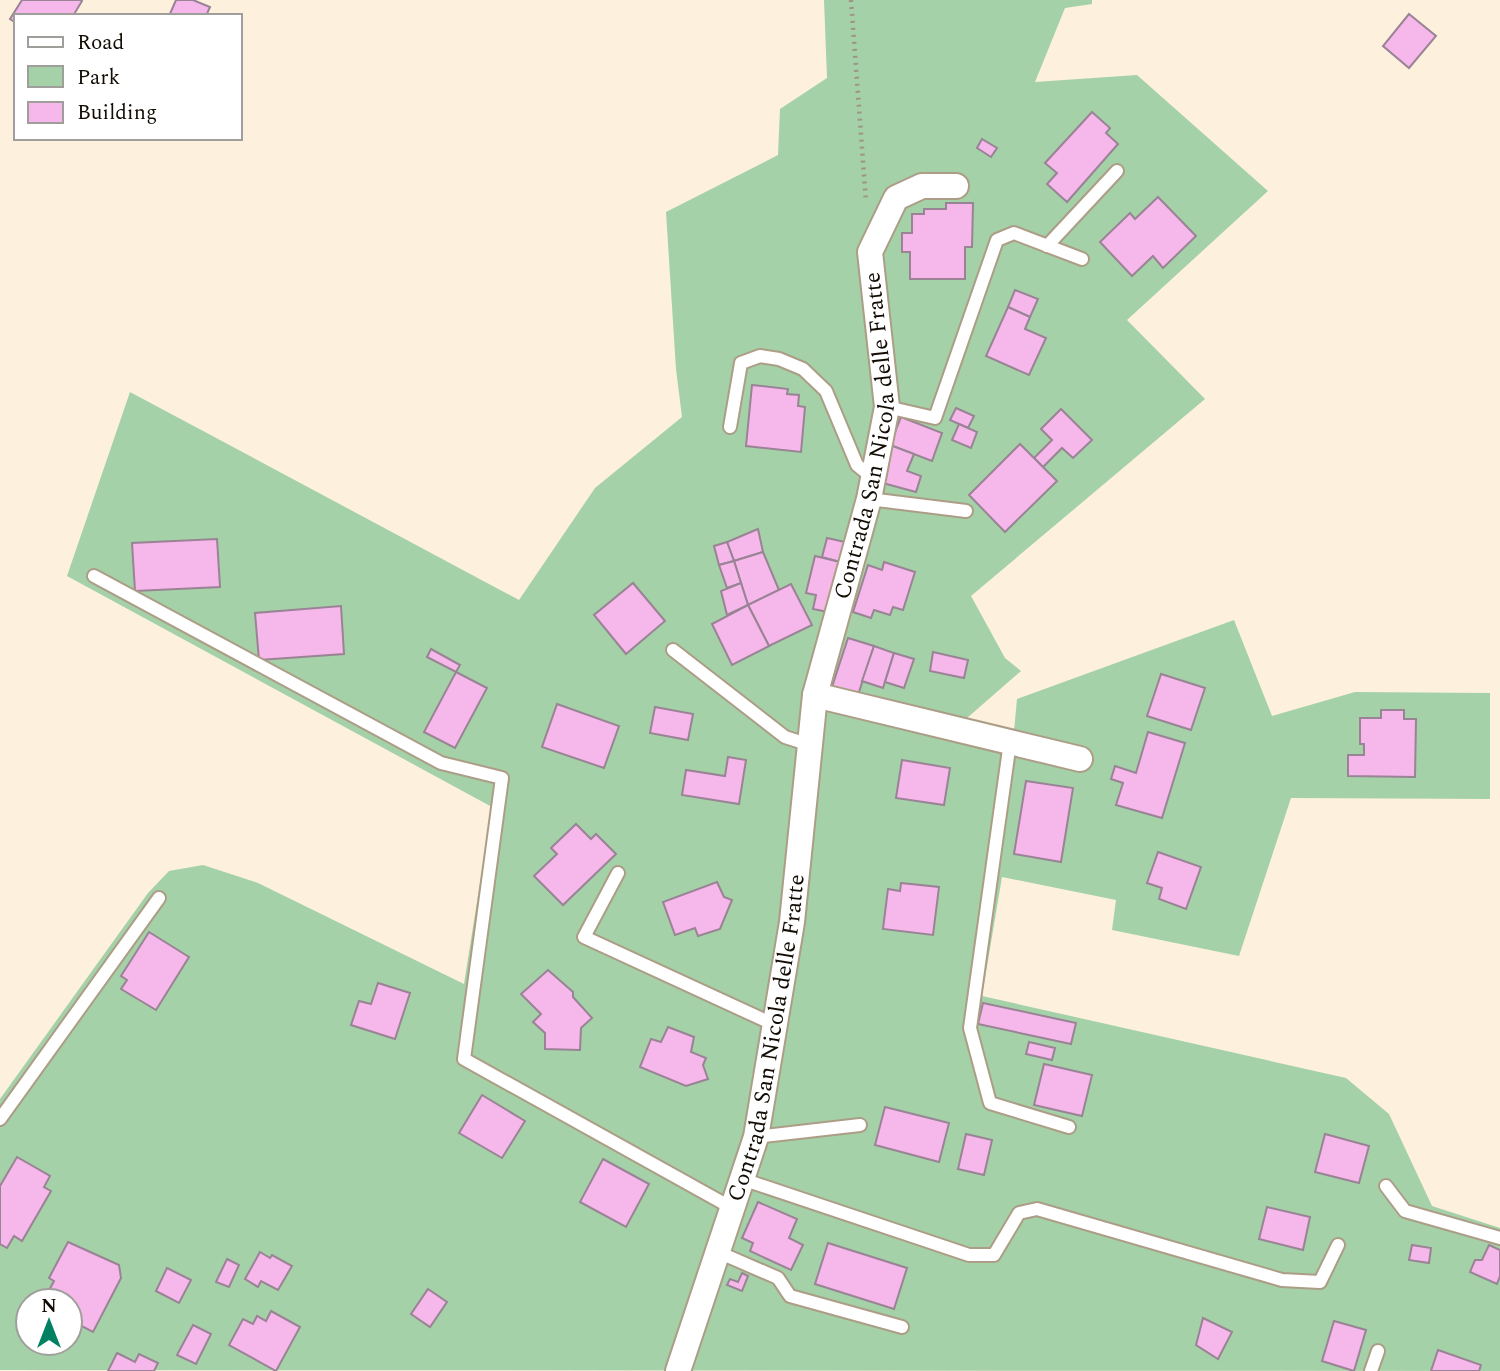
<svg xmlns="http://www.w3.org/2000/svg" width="1500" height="1371" font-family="Spectral,serif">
  <rect width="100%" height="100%" fill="#fdf0dd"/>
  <!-- green -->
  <path fill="#a4d1a7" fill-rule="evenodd" d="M824,0H1092V4L1065,8L1035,82L1137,75L1268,191L1127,320L1205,399L971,596L1005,658L1021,671L967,718L1014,731L1017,699L1234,620L1272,716L1355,692L1490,693V799L1291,798L1239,956L1112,930L1116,900L1002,877L982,996L1346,1078L1389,1114L1432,1206L1500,1228V1371L0,1370V1099L148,893L169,871L203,865L258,883L464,984L492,807L67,576L130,392L519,600L595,488L682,417L676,369L666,212L778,155L780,109L827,78ZM28,1301H70V1343H28Z"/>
  <!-- building -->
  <g fill="#f6b7ea" stroke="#998395" stroke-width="2">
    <polygon points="22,0 81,0 82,1 73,16 16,16 16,23 10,19"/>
    <polygon points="176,0 193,0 210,7 206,16 169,16"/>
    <polygon points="1409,14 1436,36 1409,68 1383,46"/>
    <polygon points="1092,112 1110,128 1106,133 1118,144 1067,202 1047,184 1057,173 1045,163"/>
    <polygon points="982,139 997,148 991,157 977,148"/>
    <polygon points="1158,197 1196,236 1163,268 1153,256 1132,276 1100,242 1130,213 1135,219"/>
    <polygon points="946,203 973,203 972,247 965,247 965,279 910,279 910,252 902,252 902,233 912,233 912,214 924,214 924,209 946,209"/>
    <polygon points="1015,290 1038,299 1030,317 1008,307"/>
    <polygon points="1008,307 1030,317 1025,329 1046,338 1029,375 986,356"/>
    <polygon points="752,385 788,389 787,394 799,395 798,406 805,407 801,452 746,446"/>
    <polygon points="956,408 974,416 968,428 950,420"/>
    <polygon points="1061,409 1092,440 1073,458 1062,448 1043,467 1034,458 1052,440 1041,429"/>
    <polygon points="901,417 942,433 932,461 890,445"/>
    <polygon points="959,424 977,432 971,448 952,440"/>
    <polygon points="1020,444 1057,481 1005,532 969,495"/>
    <polygon points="890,445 914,454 907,471 921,476 916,492 879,482"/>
    <polygon points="758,529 763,552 734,561 727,542"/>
    <polygon points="827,538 845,542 840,562 822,557"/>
    <polygon points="217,539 220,587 135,591 132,543"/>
    <polygon points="727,542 734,561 719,565 714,546"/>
    <polygon points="763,552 779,590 748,605 734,561"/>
    <polygon points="815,556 840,562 828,612 813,609 816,595 806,593"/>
    <polygon points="734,561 741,583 727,588 719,565"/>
    <polygon points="884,562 915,572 903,610 893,607 890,615 874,610 871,618 853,612 868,565 882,570"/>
    <polygon points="633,583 665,621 626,654 594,615"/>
    <polygon points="741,583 748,605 727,615 721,591"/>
    <polygon points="791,584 812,625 769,646 748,605"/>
    <polygon points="748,605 769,646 732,665 712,624"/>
    <polygon points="341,606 344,654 259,660 255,613"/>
    <polygon points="848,638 874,646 857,698 831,690"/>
    <polygon points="874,646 894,653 883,688 862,681"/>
    <polygon points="431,649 460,665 456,672 427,657"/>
    <polygon points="933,652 968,660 964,678 930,671"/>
    <polygon points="894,653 914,659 904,688 885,682"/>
    <polygon points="456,672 487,688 455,748 424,732"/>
    <polygon points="1161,674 1205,688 1191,730 1147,716"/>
    <polygon points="557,704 619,726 604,768 542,747"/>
    <polygon points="655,707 693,714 688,740 650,733"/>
    <polygon points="1381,710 1404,710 1404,719 1416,719 1415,777 1348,776 1348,755 1364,755 1364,744 1360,744 1360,718 1381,718"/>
    <polygon points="1148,732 1185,743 1162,818 1116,805 1123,783 1111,779 1115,766 1136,773"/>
    <polygon points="728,757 746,760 739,804 682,795 686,770 725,776"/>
    <polygon points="902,760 950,768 944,805 896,798"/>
    <polygon points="1026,781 1073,788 1061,862 1014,854"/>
    <polygon points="576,824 591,839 596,834 616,854 563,905 534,876 557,854 551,848"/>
    <polygon points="1158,852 1201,867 1186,909 1159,899 1162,888 1147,883"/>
    <polygon points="717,882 724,897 732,900 720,929 698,936 695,928 675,935 663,902"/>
    <polygon points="901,883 939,887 933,935 883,929 888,889 900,891"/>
    <polygon points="149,932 189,957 156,1010 121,989 127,980 121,976"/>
    <polygon points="548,970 573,992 573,997 592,1018 581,1028 580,1050 545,1049 545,1033 533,1022 541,1014 521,994"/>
    <polygon points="378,983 410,993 395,1039 351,1025 359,1001 371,1004"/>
    <polygon points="983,1003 1076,1023 1071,1044 978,1024"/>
    <polygon points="668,1027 694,1037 691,1052 706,1058 703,1065 708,1079 686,1086 640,1067 651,1039 661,1042"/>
    <polygon points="1029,1042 1055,1048 1052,1060 1026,1054"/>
    <polygon points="1044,1064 1092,1075 1082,1116 1034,1105"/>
    <polygon points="482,1095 525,1121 502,1158 459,1133"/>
    <polygon points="885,1107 949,1123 939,1162 875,1145"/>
    <polygon points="966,1134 992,1140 984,1175 958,1169"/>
    <polygon points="1325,1134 1369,1146 1359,1183 1315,1172"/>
    <polygon points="17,1157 50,1176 44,1187 51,1191 22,1241 14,1236 7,1248 0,1244 0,1186"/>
    <polygon points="603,1159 649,1184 626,1227 580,1202"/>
    <polygon points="758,1202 797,1219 789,1238 803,1245 791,1270 750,1251 753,1243 742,1238"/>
    <polygon points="1267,1207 1310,1217 1303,1250 1259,1239"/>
    <polygon points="68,1242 119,1265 121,1278 93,1332 70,1320 70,1301 51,1301 45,1298 54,1281 49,1278"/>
    <polygon points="828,1243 907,1268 894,1309 815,1284"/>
    <polygon points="1412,1245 1431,1248 1429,1263 1409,1260"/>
    <polygon points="1489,1245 1500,1250 1500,1276 1497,1284 1470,1272 1475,1260 1482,1260"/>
    <polygon points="260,1252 270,1258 272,1255 292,1266 278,1290 261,1281 258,1287 245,1279"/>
    <polygon points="227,1259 239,1265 229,1287 216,1282"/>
    <polygon points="167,1268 191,1280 179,1303 156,1291"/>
    <polygon points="742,1273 748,1276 742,1291 727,1285 730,1279 738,1282"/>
    <polygon points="428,1289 447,1302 430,1327 411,1314"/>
    <polygon points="271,1311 300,1327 276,1371 229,1345 243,1319 253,1324 257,1316 266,1321"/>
    <polygon points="1203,1318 1232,1332 1218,1359 1196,1345"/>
    <polygon points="1334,1321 1366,1330 1354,1371 1322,1361"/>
    <polygon points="193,1325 211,1334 196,1364 177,1355"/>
    <polygon points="1438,1350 1481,1365 1479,1371 1431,1371"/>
    <polygon points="117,1353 135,1362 139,1354 158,1363 154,1371 108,1371"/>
  </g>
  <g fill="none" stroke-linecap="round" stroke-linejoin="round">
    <!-- lane casing -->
    <g stroke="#ac9d87" stroke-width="16">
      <g id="lane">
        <polyline points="1047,246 1117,171"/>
        <polyline points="887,407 935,418 997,240 1014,233 1082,259"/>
        <polyline points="730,427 741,363 760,356 779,359 803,369 826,391 857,465 873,478"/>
        <polyline points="869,499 966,511"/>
        <polyline points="94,576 441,763 502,778 464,1059 732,1208"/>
        <polyline points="673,650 785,737 810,745"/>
        <polyline points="1010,742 970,1028 990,1103 1069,1127"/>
        <polyline points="618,873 584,937 775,1025"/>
        <polyline points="0,1119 159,898"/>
        <polyline points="756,1137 860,1125"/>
        <polyline points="742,1179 969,1255 994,1255 1019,1213 1037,1209 1282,1280 1320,1282 1338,1245"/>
        <polyline points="1386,1186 1405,1211 1500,1238"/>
        <polyline points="718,1252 778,1278 790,1296 902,1327"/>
        <polyline points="1371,1371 1378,1351"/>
      </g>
    </g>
    <!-- street casing -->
    <g stroke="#ac9d87" stroke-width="28">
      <g id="street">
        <polyline points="815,695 1080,759"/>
        <path id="s1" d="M678,1371L756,1137L792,922L815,695L869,499L887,407L870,252L896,198L922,186H956"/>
      </g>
    </g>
    <!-- path -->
    <polyline stroke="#9f9486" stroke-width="4.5" stroke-dasharray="2 5" stroke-linecap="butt" points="851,0 866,202"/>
    <!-- lane -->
    <use href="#lane" stroke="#fff" stroke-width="12"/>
    <!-- street -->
    <use href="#street" stroke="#fff" stroke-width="24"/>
  </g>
  <g text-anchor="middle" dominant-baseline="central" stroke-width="7" stroke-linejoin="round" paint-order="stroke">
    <!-- street labels -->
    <g font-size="23" fill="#120c05" stroke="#fff">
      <text stroke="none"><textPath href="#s1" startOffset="959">Contrada San Nicola delle Fratte</textPath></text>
      <text stroke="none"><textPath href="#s1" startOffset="346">Contrada San Nicola delle Fratte</textPath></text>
    </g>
  </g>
  <!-- legend -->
  <rect x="14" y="14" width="228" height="126" fill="#ffffff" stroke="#a09e9b" stroke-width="2"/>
  <rect x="28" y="37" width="35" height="10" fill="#ffffff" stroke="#a09e9b" stroke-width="2"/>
  <text x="77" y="49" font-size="21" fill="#120c05">Road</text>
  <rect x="28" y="66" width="35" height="21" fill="#a4d1a7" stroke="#a09e9b" stroke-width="2"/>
  <text x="77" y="84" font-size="21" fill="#120c05">Park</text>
  <rect x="28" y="102" width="35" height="21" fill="#f6b7ea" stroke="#a09e9b" stroke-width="2"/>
  <text x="77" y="119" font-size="21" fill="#120c05">Building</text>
  <!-- north arrow -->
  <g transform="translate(49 1322)"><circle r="33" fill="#ffffff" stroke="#a09e9b" stroke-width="2"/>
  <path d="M0-5L12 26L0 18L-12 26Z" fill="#018162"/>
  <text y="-10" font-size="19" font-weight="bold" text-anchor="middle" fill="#120c05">N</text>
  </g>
</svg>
